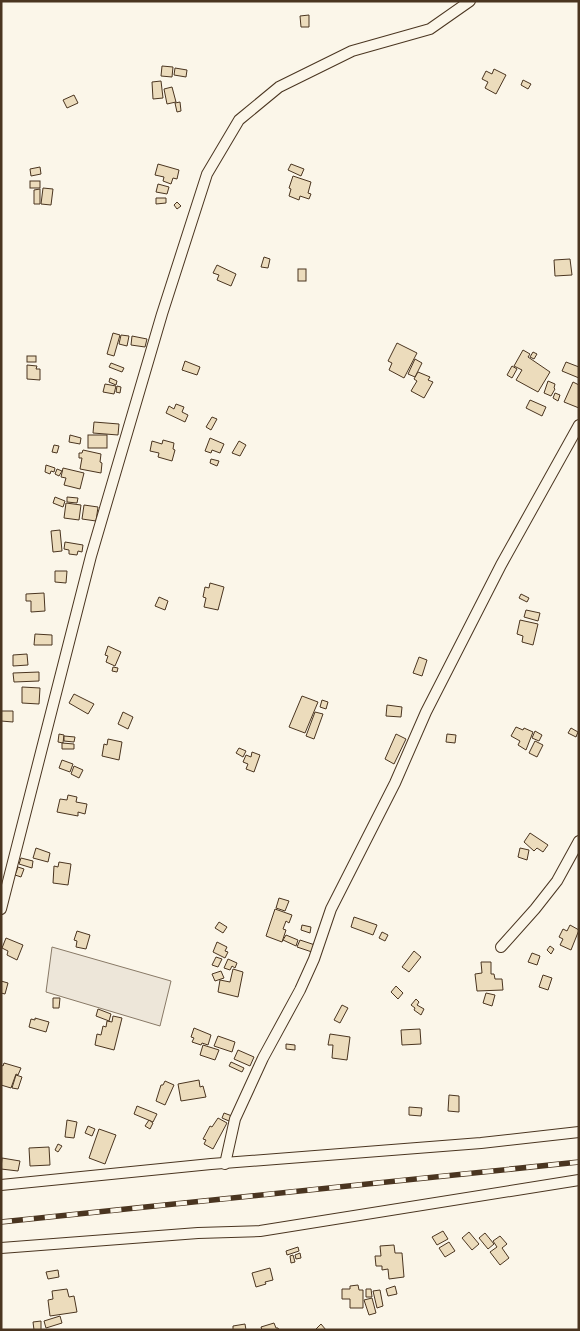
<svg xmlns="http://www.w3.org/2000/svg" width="580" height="1331" font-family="Arial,sans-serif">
  <rect width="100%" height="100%" fill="#fbf6e9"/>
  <!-- green -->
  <polygon fill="#ede6d9" stroke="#887966" points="52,947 171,981 160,1026 46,992"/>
  <!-- building -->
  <g fill="#ecdcbc" stroke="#4a3520">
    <polygon points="309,15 309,27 301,27 300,16"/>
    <polygon points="162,66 173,67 172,77 161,76"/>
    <polygon points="175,68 187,70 186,77 174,75"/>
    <polygon points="494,69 506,75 496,94 485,88 488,82 482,79 486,71 492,74"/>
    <polygon points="523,80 531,84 528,89 521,85"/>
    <polygon points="161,81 163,98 153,99 152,82"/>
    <polygon points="172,87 176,102 167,104 164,89"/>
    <polygon points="74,95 78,103 67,108 63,100"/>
    <polygon points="180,102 181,111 177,112 175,103"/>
    <polygon points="158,164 179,170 177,179 173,178 171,184 163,181 164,177 155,175"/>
    <polygon points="291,164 304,169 301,176 288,170"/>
    <polygon points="40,167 41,174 31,176 30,169"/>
    <polygon points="293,176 311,182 308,193 311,194 309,199 300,196 299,200 289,196 291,189 289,188"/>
    <rect x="30" y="181" width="10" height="7"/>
    <polygon points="158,184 169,187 167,194 156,192"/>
    <polygon points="43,188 53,189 51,205 41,204"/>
    <polygon points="40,189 40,204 34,204 34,190"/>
    <polygon points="156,198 166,198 166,203 156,204"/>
    <polygon points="177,202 181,206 177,209 174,205"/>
    <polygon points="264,257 270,259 268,268 261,267"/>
    <polygon points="570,259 572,275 555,276 554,260"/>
    <polygon points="217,265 236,274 231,286 217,280 219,275 213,273"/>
    <rect x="298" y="269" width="8" height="12"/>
    <polygon points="113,333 120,335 114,356 107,354"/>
    <polygon points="121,335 129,336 127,346 119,344"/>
    <polygon points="132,336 147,339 145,347 131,345"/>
    <polygon points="397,343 417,353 404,378 389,370 392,363 388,361"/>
    <polygon points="523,350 530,354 528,357 550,372 538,392 516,380 522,370 514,366"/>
    <polygon points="533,352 537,354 534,359 530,357"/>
    <rect x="27" y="356" width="9" height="6"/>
    <polygon points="415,359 422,363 415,377 408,374"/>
    <polygon points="185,361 200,367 197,375 182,370"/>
    <polygon points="566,362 579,367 579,378 562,371"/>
    <polygon points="111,363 124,368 122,372 109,367"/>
    <polygon points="27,365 37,366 36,369 40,369 40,380 27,379"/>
    <polygon points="512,366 517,369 512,378 507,375"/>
    <polygon points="418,372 430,377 428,380 433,382 424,398 411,391 417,381 414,379"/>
    <polygon points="110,378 117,381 116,385 109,382"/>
    <polygon points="548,381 555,384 554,388 555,389 551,396 544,393"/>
    <polygon points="573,382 579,385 579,408 564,402"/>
    <polygon points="105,384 116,386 114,394 103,392"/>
    <polygon points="117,386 121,387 120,393 116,392"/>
    <polygon points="555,393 560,395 558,401 553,398"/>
    <polygon points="530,400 546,407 542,416 526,408"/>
    <polygon points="176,404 184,407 182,412 188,415 185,422 166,413 169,406 174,409"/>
    <polygon points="212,417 217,419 211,430 206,427"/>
    <polygon points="94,422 119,424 118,435 93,433"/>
    <polygon points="70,435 81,438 80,444 69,442"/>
    <rect x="88" y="435" width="19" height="13"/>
    <polygon points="210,438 224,444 220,453 212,450 211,453 205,451"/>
    <polygon points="163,440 174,443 173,449 175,450 172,461 158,457 159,453 150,451 152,441 162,444"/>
    <polygon points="239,441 246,445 240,456 232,453"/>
    <polygon points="54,445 59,446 57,453 52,452"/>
    <polygon points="83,450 101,454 100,462 102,463 101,473 80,469 82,458 79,458 79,453 82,453"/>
    <polygon points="211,459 219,461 217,466 210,463"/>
    <polygon points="46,465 55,468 54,472 51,471 50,474 45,472"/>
    <polygon points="63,468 84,473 80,489 64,485 66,478 61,477"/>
    <polygon points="57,469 62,471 59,476 55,474"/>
    <polygon points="55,497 65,501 63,507 53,503"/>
    <polygon points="67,497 78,498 77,503 67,502"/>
    <polygon points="66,503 81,505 79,520 64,518"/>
    <polygon points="84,505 98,507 96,521 82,519"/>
    <polygon points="60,530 62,551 53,552 51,531"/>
    <polygon points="65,542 83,545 82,552 78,551 77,555 69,554 69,550 64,549"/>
    <polygon points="55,571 67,571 66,583 55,582"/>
    <polygon points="210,583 224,587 218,610 204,607 206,598 203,597 205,587 209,588"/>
    <polygon points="44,593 45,611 31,612 31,601 26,601 26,594"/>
    <polygon points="521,594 529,598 527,602 519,598"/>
    <polygon points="159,597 168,601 165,610 155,606"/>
    <polygon points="526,610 540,613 538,621 524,617"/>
    <polygon points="520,620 538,624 533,645 522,642 523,636 517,634"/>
    <polygon points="35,634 52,635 52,645 34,645"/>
    <polygon points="108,646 121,652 115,666 106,662 108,656 105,655"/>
    <polygon points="27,654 28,665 13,666 13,655"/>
    <polygon points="419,657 427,660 422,676 413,673"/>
    <polygon points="113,667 118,668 117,672 112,671"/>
    <polygon points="39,672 39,681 14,682 13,673"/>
    <polygon points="22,687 40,688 39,704 22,703"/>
    <polygon points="74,694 94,704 88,714 69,703"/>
    <polygon points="302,696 318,702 305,733 289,727"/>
    <polygon points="322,700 328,702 326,709 320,707"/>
    <polygon points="387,705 402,707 401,717 386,716"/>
    <polygon points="1,711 13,711 13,722 1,721"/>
    <polygon points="123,712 133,717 128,729 118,724"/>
    <polygon points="315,712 323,714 314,739 306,736"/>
    <polygon points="516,727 523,730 524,728 533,732 526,750 518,745 520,741 511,736"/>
    <polygon points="571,728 578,732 576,737 568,733"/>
    <polygon points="535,731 542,735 539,741 532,738"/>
    <polygon points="59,734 64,735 63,743 58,742"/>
    <polygon points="396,734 406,739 394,764 385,759"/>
    <polygon points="447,734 456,735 455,743 446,742"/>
    <polygon points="64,736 75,737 74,742 64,741"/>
    <polygon points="108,739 122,742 119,760 102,756 104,744 107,745"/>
    <polygon points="535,741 543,745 537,757 529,753"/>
    <polygon points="62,743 74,744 74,749 62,749"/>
    <polygon points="239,748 246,751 243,757 236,753"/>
    <polygon points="252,752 260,755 254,772 246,769 248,764 243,762 246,755 251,757"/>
    <polygon points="62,760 73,764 70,772 59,768"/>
    <polygon points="74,766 83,770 79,778 71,774"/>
    <polygon points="68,795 77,797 76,802 87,804 85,814 78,812 78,816 57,812 60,799 67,800"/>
    <polygon points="530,833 548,845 543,852 537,848 534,851 524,842"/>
    <polygon points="36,848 50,853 48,862 33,858"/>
    <polygon points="520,848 529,850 527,860 518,857"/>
    <polygon points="21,858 33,861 32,868 19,864"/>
    <polygon points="59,862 71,864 68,885 53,883 54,866 58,867"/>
    <polygon points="18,867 24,869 21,877 15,875"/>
    <polygon points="279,898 289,901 285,911 276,908"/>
    <polygon points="275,909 292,915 289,923 286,921 283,929 286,930 282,942 266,936"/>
    <polygon points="354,917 377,925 373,935 351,927"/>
    <polygon points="219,922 227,927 223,933 215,928"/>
    <polygon points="302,925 311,927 310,933 301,930"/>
    <polygon points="570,925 579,930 571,950 560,945 563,939 559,937 563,929 567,931"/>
    <polygon points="77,931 90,935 86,949 76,947 77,941 74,940"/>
    <polygon points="382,932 388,935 385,941 379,938"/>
    <polygon points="286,935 298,940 296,946 283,940"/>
    <polygon points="6,938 23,945 17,960 7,955 8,951 2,948"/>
    <polygon points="300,940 315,945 312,952 297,947"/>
    <polygon points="217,942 227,947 225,951 228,952 225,958 213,952"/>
    <polygon points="550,946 554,949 551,954 547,950"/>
    <polygon points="414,951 421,957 409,972 402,967"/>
    <polygon points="532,953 540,956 537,965 528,962"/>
    <polygon points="216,957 222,959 218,967 212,965"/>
    <polygon points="228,959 237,963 235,968 232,966 230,970 224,968"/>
    <polygon points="481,962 491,962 491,974 494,974 495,979 502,979 503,990 477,991 475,974 482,973"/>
    <polygon points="233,969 243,972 238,997 218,992 220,980 230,982"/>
    <polygon points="221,971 224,978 215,981 212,974"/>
    <polygon points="543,975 552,978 548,990 539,987"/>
    <polygon points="1,981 8,983 5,994 1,993"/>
    <polygon points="396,986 403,993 398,999 391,992"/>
    <polygon points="486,993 495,995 492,1006 483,1003"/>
    <polygon points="53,998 60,998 59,1008 53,1008"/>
    <polygon points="416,999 419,1002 417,1005 424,1009 421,1015 414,1010 415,1008 411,1005"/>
    <polygon points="342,1005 348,1008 340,1023 334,1020"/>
    <polygon points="98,1009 111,1014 109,1021 96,1016"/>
    <polygon points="113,1016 122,1018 114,1050 95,1045 97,1034 101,1035 103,1026 106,1027 107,1021 112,1022"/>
    <polygon points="35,1018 49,1022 46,1032 29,1027 31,1019 35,1020"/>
    <polygon points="194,1028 211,1035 208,1045 202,1043 201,1045 192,1042 194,1038 191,1037"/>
    <polygon points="420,1029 421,1044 402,1045 401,1030"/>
    <polygon points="330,1034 350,1037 347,1060 332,1058 333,1045 328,1045"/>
    <polygon points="218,1036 235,1042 232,1052 214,1046"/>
    <polygon points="286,1044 295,1045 295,1050 286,1049"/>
    <polygon points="203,1045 219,1050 215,1060 200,1055"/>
    <polygon points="238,1050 254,1057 250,1066 234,1059"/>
    <polygon points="231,1062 244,1068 242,1072 229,1066"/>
    <polygon points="4,1063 21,1068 18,1075 16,1074 11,1088 1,1085 1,1065 3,1066"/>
    <polygon points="16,1075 22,1077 18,1089 12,1088"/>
    <polygon points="199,1080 200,1087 203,1086 206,1097 181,1101 178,1084"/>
    <polygon points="165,1081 174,1085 165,1105 156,1101 161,1085 163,1085"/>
    <polygon points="449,1095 459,1096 459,1112 448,1111"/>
    <polygon points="137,1106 157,1114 153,1122 134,1114"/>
    <polygon points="409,1107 422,1108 421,1116 409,1115"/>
    <polygon points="224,1113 232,1116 229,1121 222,1118"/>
    <polygon points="218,1118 227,1123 213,1149 204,1144 206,1140 203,1139 210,1126 212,1127"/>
    <polygon points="67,1120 77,1122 74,1138 65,1137"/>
    <polygon points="149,1120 153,1123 150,1129 145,1126"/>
    <polygon points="88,1126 95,1129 92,1136 85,1133"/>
    <polygon points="99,1129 116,1135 105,1164 89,1158"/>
    <polygon points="58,1144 62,1146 58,1152 55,1150"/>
    <polygon points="49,1147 50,1165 30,1166 29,1148"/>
    <polygon points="2,1158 20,1161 18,1171 1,1169"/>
    <polygon points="443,1231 448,1239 437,1245 432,1237"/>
    <polygon points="469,1232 479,1244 472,1250 462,1238"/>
    <polygon points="485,1233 494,1244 488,1249 479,1238"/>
    <polygon points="500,1236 507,1244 502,1248 509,1258 500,1265 490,1252 497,1247 493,1241"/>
    <polygon points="449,1242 455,1251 445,1257 439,1248"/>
    <polygon points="394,1245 395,1253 402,1253 404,1277 389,1279 388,1269 382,1270 382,1266 376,1266 375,1256 381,1256 380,1246"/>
    <polygon points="298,1247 299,1251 287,1255 286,1251"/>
    <polygon points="300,1253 301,1258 296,1259 295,1255"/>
    <polygon points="293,1255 295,1262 291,1263 290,1256"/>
    <polygon points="270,1268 273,1280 265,1282 266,1284 256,1287 252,1273"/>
    <polygon points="58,1270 59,1277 48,1279 46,1272"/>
    <polygon points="358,1285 359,1290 363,1290 363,1308 350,1308 350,1299 342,1299 342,1289 350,1289 350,1286"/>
    <polygon points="395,1286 397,1294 388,1296 386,1289"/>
    <polygon points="67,1289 69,1297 74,1296 77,1312 50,1316 48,1300 53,1299 52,1291"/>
    <polygon points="366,1289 371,1289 372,1297 366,1297"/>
    <polygon points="380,1290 383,1306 377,1308 373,1291"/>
    <polygon points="372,1298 376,1313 369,1315 364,1300"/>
    <polygon points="60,1316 62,1323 46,1328 44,1321"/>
    <polygon points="41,1321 41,1330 34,1330 33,1322"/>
    <polygon points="274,1323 276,1328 278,1328 279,1330 262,1330 261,1327"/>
    <polygon points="245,1324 246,1330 233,1330 233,1326"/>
    <polygon points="321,1324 326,1330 315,1330"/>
  </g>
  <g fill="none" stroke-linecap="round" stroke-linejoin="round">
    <!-- street casing -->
    <g stroke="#4a3520" stroke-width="12">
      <g id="street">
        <polyline points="1,909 91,556 162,314 207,174 239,120 279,87 352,51 430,29 470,1"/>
        <polyline points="501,947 535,909 557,881 579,841"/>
        <polyline points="225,1164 235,1119 263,1058 300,990 314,959 331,909 395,783 426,712 501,565 579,425"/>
        <polyline points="1,1185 211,1164 481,1143 579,1132"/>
        <polyline points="1,1248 198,1233 260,1231 579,1180"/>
      </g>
    </g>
    <!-- street -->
    <use href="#street" stroke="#fbf6e9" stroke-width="10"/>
    <!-- rail casing -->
    <g stroke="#4a3520" stroke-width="5.5">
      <polyline id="rail" points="1,1222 579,1162"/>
    </g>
    <!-- rail -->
    <use href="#rail" stroke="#fbf6e9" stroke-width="4" stroke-dasharray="11" stroke-linecap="butt"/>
  </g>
  <!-- border -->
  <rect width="580" height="1331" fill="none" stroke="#4a3520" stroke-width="5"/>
</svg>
